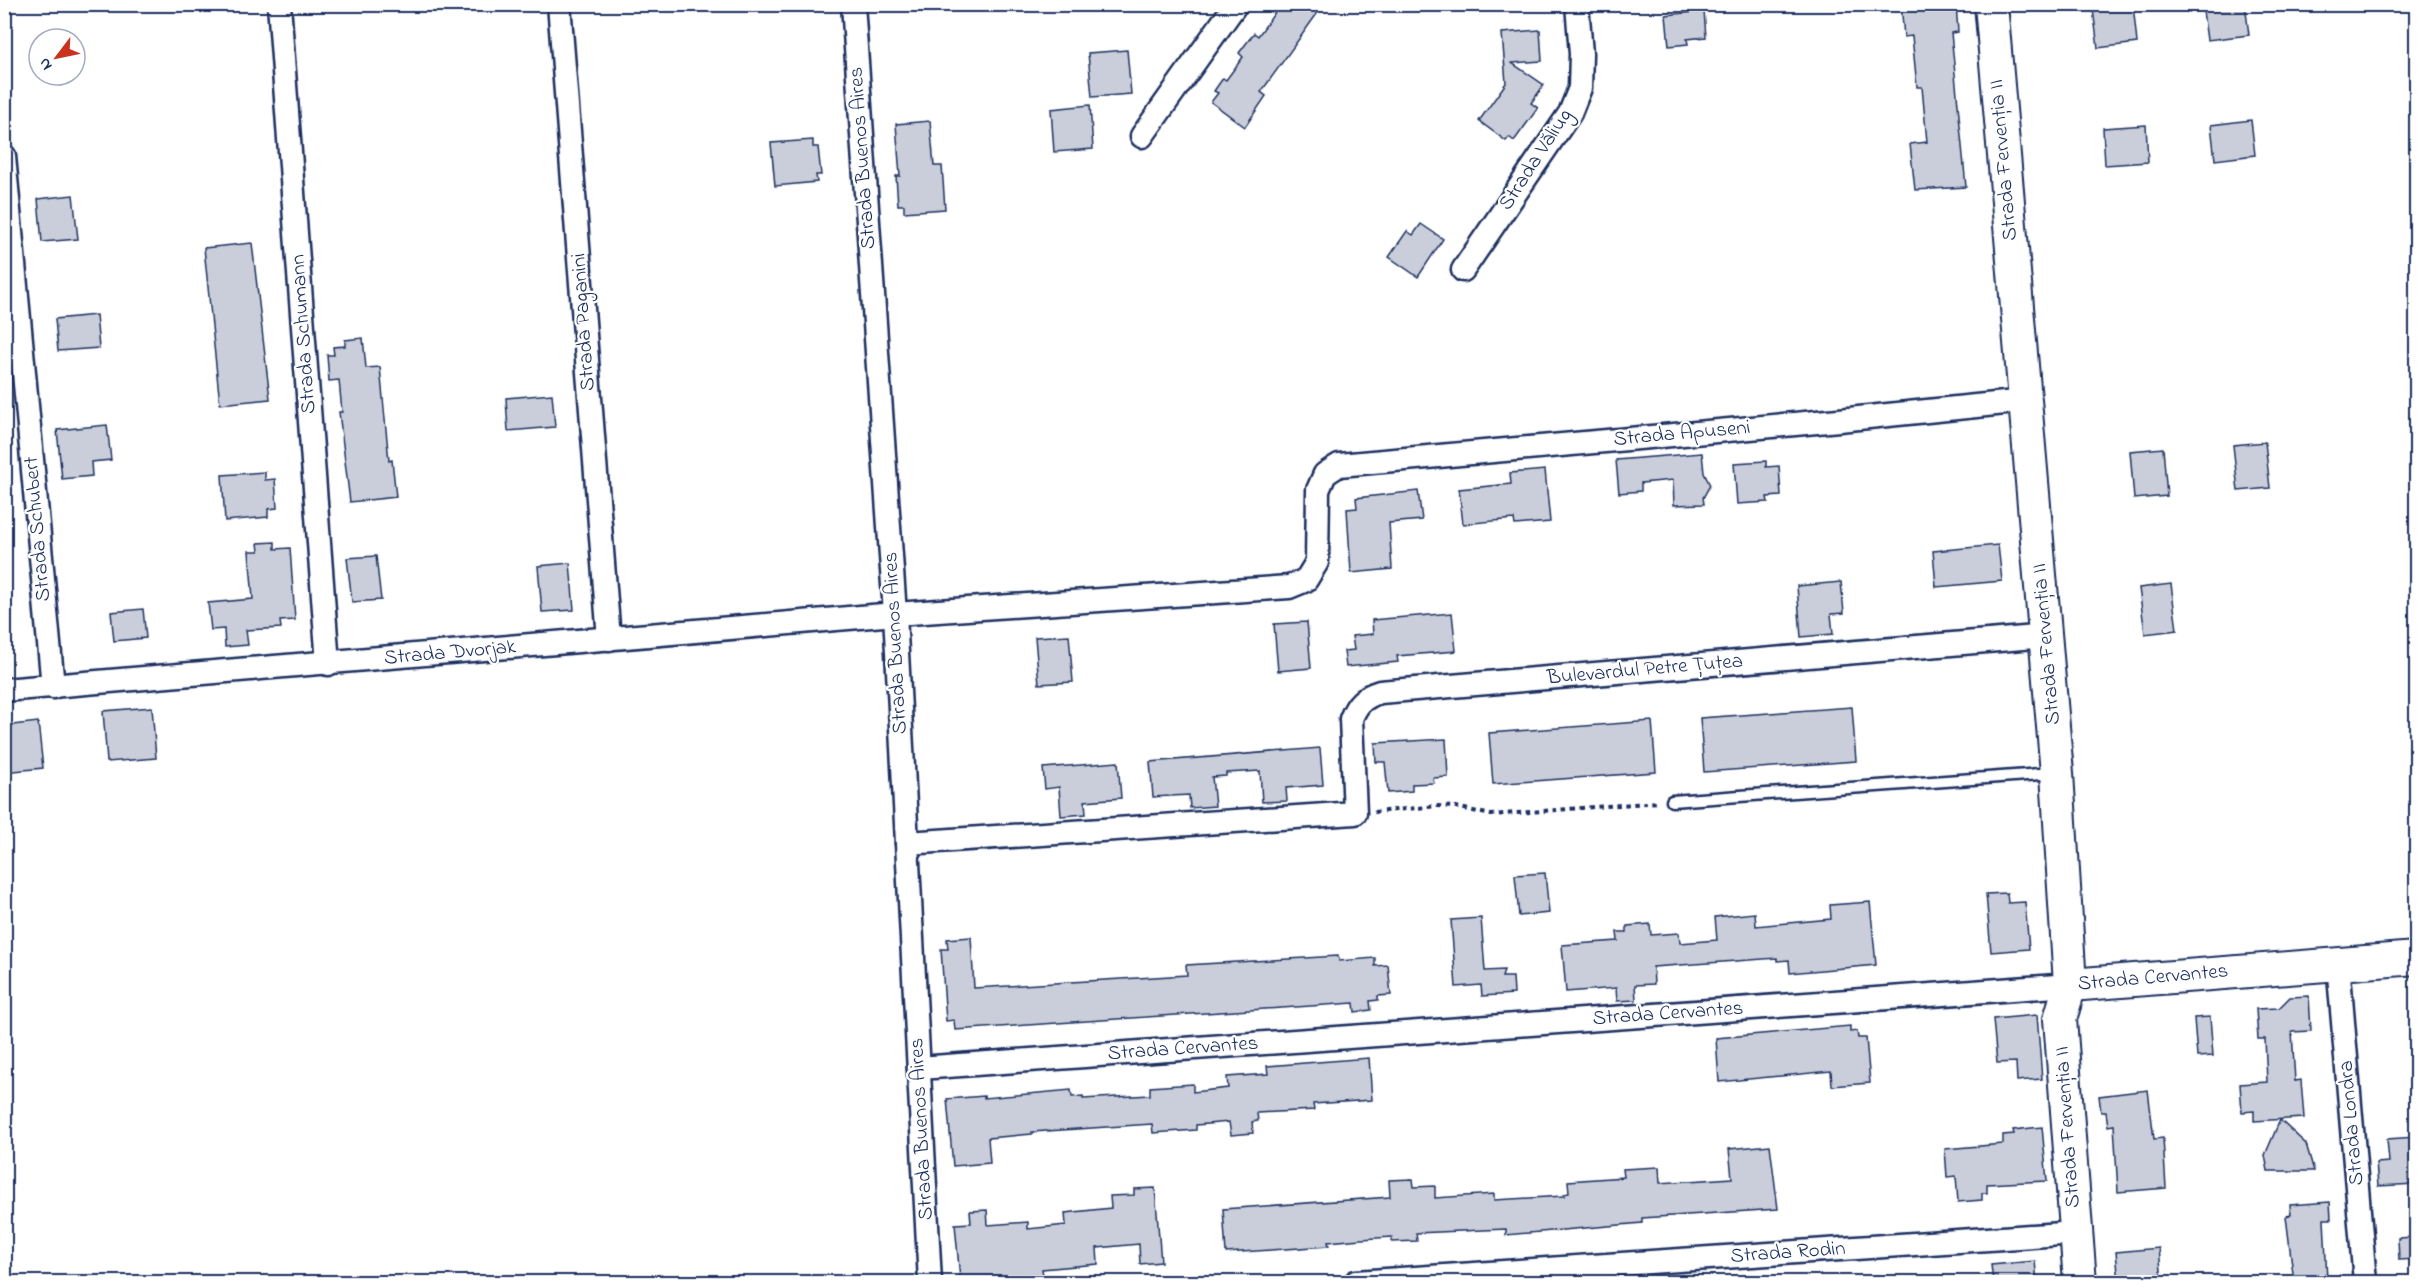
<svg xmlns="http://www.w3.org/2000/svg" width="2421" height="1287" font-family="'Indie Flower',sans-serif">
  <rect width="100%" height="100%" fill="#fff"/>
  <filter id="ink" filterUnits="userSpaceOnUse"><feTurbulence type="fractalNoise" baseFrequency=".0167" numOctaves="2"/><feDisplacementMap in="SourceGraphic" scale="12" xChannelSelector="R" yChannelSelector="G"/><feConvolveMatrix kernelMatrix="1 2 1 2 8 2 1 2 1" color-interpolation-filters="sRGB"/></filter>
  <g filter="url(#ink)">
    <!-- building -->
    <g fill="#caceda" stroke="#1b2f5e" stroke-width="1.5">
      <polygon points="1281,4 1324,4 1261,92 1266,96 1245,127 1211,102 1218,93 1214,91 1223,78 1226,80 1243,57 1239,53 1254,33 1258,36"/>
      <polygon points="1901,4 1956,4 1958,32 1951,33 1966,187 1915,190 1910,144 1927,142 1922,87 1917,87 1912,36 1904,37"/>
      <polygon points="2133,4 2137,43 2098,48 2093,9"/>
      <polygon points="2202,4 2245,4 2249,35 2207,40"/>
      <polygon points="1704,11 1706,37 1687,39 1688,44 1669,46 1666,15"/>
      <polygon points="1540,30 1542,61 1512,63 1544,85 1531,103 1538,108 1514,141 1509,137 1506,141 1479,121 1506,83 1502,33"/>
      <polygon points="1127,50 1131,94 1092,97 1088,53"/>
      <polygon points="1090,105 1093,149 1054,152 1051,109"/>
      <polygon points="2251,120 2255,155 2215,160 2211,125"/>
      <polygon points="930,121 934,166 942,166 945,209 904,212 904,205 898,205 896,176 900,176 896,124"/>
      <polygon points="2146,125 2148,162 2105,165 2103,128"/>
      <polygon points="813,140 813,147 818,147 821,175 816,175 817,182 775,186 771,143"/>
      <polygon points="73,195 78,239 42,242 38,199"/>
      <polygon points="1421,224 1443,239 1418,277 1389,257 1407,231 1413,235"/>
      <polygon points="252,243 270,399 220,404 204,248"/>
      <polygon points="96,315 99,348 58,351 55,319"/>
      <polygon points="363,338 366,368 380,367 389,461 392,460 396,497 350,502 339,412 342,412 339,380 329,381 327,355 334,355 333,347 345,346 345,340"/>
      <polygon points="552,394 555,427 508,431 506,398"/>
      <polygon points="107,425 111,460 91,462 92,476 62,479 57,430"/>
      <polygon points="2265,442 2270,488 2238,491 2233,445"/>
      <polygon points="2163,448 2167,496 2134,499 2130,451"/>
      <polygon points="1702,453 1704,473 1710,485 1703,498 1704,504 1674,505 1673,480 1641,483 1641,491 1619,493 1616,460"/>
      <polygon points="1766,461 1766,467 1779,466 1781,496 1767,497 1768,502 1737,504 1734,463"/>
      <polygon points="1545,470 1550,522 1515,525 1514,519 1463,524 1459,489 1511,484 1510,473"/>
      <polygon points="265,472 265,480 275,479 277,508 268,509 268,517 225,521 222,475"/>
      <polygon points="1418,491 1422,520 1389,523 1392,569 1351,573 1347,509 1357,508 1356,498"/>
      <polygon points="275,542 275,549 290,548 295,620 280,621 281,628 246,630 248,645 225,647 224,629 211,630 208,603 253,599 249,551 259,551 258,543"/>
      <polygon points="1998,545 2002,581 1936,587 1933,551"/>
      <polygon points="376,556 381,600 352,602 347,558"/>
      <polygon points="570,563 574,610 542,612 538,566"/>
      <polygon points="1841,582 1844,613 1831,614 1833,634 1801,637 1797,586"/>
      <polygon points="2171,584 2177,630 2145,634 2139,588"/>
      <polygon points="143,609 146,638 114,641 111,612"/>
      <polygon points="1452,613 1456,651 1397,656 1398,662 1346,667 1344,651 1354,650 1352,636 1373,634 1372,620"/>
      <polygon points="1307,622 1311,668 1278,671 1274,624"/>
      <polygon points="1069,635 1073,682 1039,684 1035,637"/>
      <polygon points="152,707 156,758 107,762 103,711"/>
      <polygon points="1852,707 1856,761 1704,772 1700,718"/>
      <polygon points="1652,721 1656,772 1493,784 1489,733"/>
      <polygon points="38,722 43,768 4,772 4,726"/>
      <polygon points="1446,739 1448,777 1433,778 1434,783 1412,784 1412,791 1388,793 1385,762 1376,762 1375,743"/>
      <polygon points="1320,748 1323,785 1286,788 1287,801 1262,802 1260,771 1226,773 1226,776 1212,777 1215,806 1190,808 1189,795 1153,797 1150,762"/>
      <polygon points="1118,762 1121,798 1085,801 1086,814 1061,816 1059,787 1045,789 1043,768"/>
      <polygon points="1545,873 1549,913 1519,916 1515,875"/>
      <polygon points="2007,893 2008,903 2025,902 2029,949 1991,952 1986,894"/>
      <polygon points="1870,902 1876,965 1790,973 1789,960 1777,961 1777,958 1653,967 1654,984 1635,985 1636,1000 1617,1001 1616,988 1566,992 1562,945 1618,941 1617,932 1627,932 1627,926 1650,924 1651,935 1679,933 1680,943 1717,940 1715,917 1755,913 1756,926 1831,919 1830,905"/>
      <polygon points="1481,918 1485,971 1504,970 1502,977 1513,977 1514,994 1482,996 1481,985 1456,987 1451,920"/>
      <polygon points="971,937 974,988 1187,975 1186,965 1338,956 1339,961 1375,958 1375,966 1388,965 1391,995 1378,996 1378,1000 1370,1001 1371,1010 1355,1012 1354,1003 955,1030 954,1020 946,1021 941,949 948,949 947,939"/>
      <polygon points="2309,996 2311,1031 2292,1032 2295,1081 2301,1080 2304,1118 2254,1121 2254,1111 2242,1112 2240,1084 2267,1082 2265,1039 2258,1039 2256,1009 2279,1008 2290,997"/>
      <polygon points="2037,1015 2042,1079 2017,1081 2016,1062 1997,1063 1993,1019"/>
      <polygon points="2210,1017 2213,1056 2197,1057 2194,1018"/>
      <polygon points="1850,1026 1850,1032 1857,1031 1858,1038 1866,1038 1870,1083 1832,1086 1831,1071 1719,1082 1716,1038"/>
      <polygon points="1369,1058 1372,1100 1313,1104 1314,1110 1257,1113 1258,1121 1252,1122 1253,1133 1231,1135 1229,1122 1196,1125 1196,1130 1153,1133 1152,1124 1032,1132 1032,1134 988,1138 990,1163 953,1166 947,1099 984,1096 984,1098 1071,1090 1072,1097 1083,1096 1083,1099 1150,1095 1150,1087 1193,1084 1193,1092 1228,1088 1227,1077 1268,1074 1267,1066"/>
      <polygon points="2148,1090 2154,1139 2163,1138 2166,1188 2118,1192 2114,1125 2108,1126 2106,1112 2101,1112 2099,1096"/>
      <polygon points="2280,1120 2306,1144 2314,1171 2268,1171 2265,1155"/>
      <polygon points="2042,1127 2047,1181 1987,1184 1987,1193 1982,1193 1982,1200 1958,1202 1956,1176 1947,1177 1945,1149 2003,1144 2003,1135 2014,1134 2013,1130"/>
      <polygon points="2416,1137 2416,1184 2378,1186 2376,1163 2389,1162 2387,1139"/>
      <polygon points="1770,1145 1778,1209 1642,1218 1642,1223 1506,1235 1506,1229 1416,1233 1417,1241 1392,1242 1392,1237 1361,1239 1328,1242 1329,1246 1226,1253 1223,1209 1390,1197 1389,1180 1413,1179 1414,1187 1435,1186 1435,1198 1494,1194 1494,1200 1564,1196 1564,1194 1569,1193 1568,1181 1624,1177 1623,1169 1659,1167 1660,1183 1732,1178 1729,1149"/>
      <polygon points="1155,1188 1161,1262 1140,1264 1139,1244 1097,1248 1098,1264 1042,1269 1043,1275 992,1279 993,1282 974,1282 974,1278 960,1279 955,1224 971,1223 970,1211 987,1210 988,1225 1028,1222 1028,1229 1066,1225 1065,1213 1111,1208 1110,1196 1134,1195 1134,1189"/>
      <polygon points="2330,1202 2331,1219 2324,1219 2327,1280 2294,1282 2286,1216 2291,1215 2290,1205"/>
      <polygon points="2416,1237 2416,1259 2399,1260 2398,1238"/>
      <polygon points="2159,1248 2162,1282 2119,1282 2116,1252"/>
      <polygon points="2035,1261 2037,1282 1993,1282 1991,1265"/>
    </g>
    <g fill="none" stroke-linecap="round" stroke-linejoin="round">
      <!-- lane casing -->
      <g stroke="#1b2f5e" stroke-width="15">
        <polyline id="lane" points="1672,801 2054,773"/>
      </g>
      <!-- street casing -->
      <g stroke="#1b2f5e" stroke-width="27">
        <g id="street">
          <polyline points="279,4 328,664"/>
          <polyline points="559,4 609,639"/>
          <polyline points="853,4 895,614 930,1282"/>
          <polyline points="1142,136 1236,4"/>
          <polyline points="4,156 53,687"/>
          <polyline points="1463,270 1570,113 1580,88 1581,54 1577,4"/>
          <polyline points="4,690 895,614 1289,587 1306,580 1317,562 1318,490 1325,474 1339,465 1839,420 2025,401"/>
          <path d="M907,843L1355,813L1351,719C1357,703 1364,697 1380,692L2047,636"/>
          <polyline points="2338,963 2365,1282"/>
          <polyline points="919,1068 2070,985"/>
          <polyline points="1356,1282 2076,1233"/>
        </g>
      </g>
      <!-- secondary casing -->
      <g stroke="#1b2f5e" stroke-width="36">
        <g id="secondary">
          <polyline points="1991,4 2057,773 2070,985 2060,1019 2080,1282"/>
          <polyline points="2070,985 2416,958"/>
        </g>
      </g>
      <!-- path -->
      <polyline stroke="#1b2f5e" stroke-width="4" stroke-dasharray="4.5 4.5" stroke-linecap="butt" points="1374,812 1438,806 1456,807 1491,815 1659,802"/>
      <!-- lane -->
      <use href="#lane" stroke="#fff" stroke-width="10"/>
      <!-- street -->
      <use href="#street" stroke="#fff" stroke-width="22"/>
      <!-- secondary -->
      <use href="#secondary" stroke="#fff" stroke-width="32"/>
    </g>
  </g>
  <g text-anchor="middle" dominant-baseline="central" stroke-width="4.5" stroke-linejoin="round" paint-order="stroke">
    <!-- street labels -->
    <g font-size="21" fill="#1b2f5e" stroke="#fff">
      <text transform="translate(863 158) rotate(-94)">Strada Buenos Aires</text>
      <text transform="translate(1536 160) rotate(-57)">Strada Văliug</text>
      <text transform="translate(2004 160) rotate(-95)">Strada Fervenția II</text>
      <text transform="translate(584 322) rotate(-94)">Strada Paganini</text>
      <text transform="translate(304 334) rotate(-94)">Strada Schumann</text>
      <text transform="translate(1682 434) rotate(-5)">Strada Apuseni</text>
      <text transform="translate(38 529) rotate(-95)">Strada Schubert</text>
      <text transform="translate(896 643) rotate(-93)">Strada Buenos Aires</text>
      <text transform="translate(2047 644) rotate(-95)">Strada Fervenția II</text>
      <text transform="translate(450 653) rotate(-5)">Strada Dvorjak</text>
      <text transform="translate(1645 670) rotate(-5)">Bulevardul Petre Țuțea</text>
      <text transform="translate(2153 978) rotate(-5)">Strada Cervantes</text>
      <text transform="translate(1668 1014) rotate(-4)">Strada Cervantes</text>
      <text transform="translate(1183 1049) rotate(-4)">Strada Cervantes</text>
      <text transform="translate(2352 1123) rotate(-95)">Strada Londra</text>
      <text transform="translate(2068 1127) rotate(-94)">Strada Fervenția II</text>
      <text transform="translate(922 1129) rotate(-93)">Strada Buenos Aires</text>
      <text transform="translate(1788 1253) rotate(-4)">Strada Rodin</text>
    </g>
  </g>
  <!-- margin -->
  <rect width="2421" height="1287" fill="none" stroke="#fff" stroke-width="24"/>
  <rect x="12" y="12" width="2397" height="1263" fill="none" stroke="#1b2f5e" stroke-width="2" filter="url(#ink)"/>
  <!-- north arrow -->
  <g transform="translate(57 57) rotate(238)"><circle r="28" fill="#ffffff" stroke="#a4acbf" stroke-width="1.5"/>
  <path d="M0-4.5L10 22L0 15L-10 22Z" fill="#c8321e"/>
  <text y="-9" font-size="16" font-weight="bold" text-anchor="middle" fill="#1b2f5e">N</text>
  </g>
</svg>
